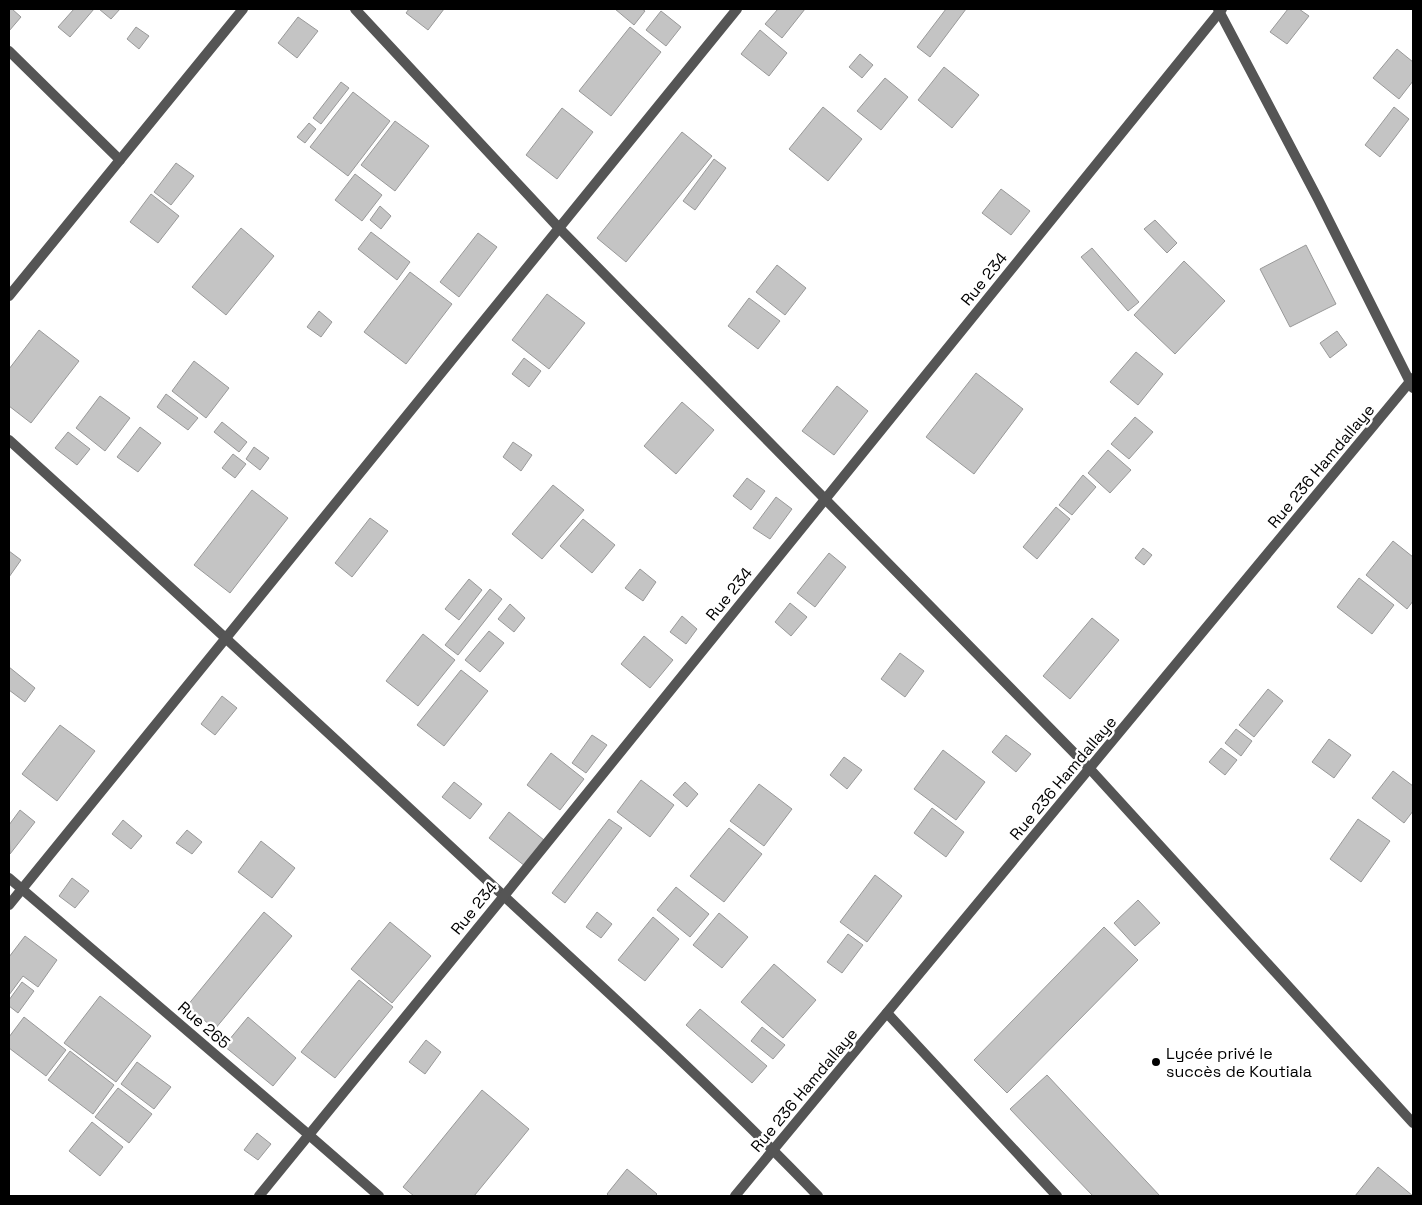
<svg xmlns="http://www.w3.org/2000/svg" width="1422" height="1205" font-family="'Space Grotesk',sans-serif">
  <rect width="100%" height="100%" fill="#fff"/>
  <!-- building -->
  <g fill="#c4c4c4" stroke="#999">
    <polygon points="9,9 12,9 21,17 9,31"/>
    <polygon points="74,9 94,9 70,37 58,27"/>
    <polygon points="99,9 120,9 111,19"/>
    <polygon points="409,9 444,9 428,30 406,13"/>
    <polygon points="615,9 642,9 645,11 634,25"/>
    <polygon points="778,9 805,9 782,38 765,24"/>
    <polygon points="946,9 966,9 930,57 917,47"/>
    <polygon points="1288,9 1299,9 1309,16 1287,44 1270,32"/>
    <polygon points="661,11 681,27 666,46 646,30"/>
    <polygon points="298,17 318,31 297,58 278,43"/>
    <polygon points="136,27 149,36 139,49 127,39"/>
    <polygon points="630,27 661,52 611,116 579,91"/>
    <polygon points="760,30 787,53 769,76 741,54"/>
    <polygon points="1397,49 1413,62 1413,81 1399,99 1373,78"/>
    <polygon points="860,54 873,65 862,78 849,67"/>
    <polygon points="944,67 979,95 952,128 918,100"/>
    <polygon points="885,78 908,97 881,130 857,111"/>
    <polygon points="341,82 349,88 321,124 313,118"/>
    <polygon points="353,92 390,121 348,176 310,147"/>
    <polygon points="823,107 862,139 828,181 789,149"/>
    <polygon points="1394,107 1409,119 1380,157 1365,145"/>
    <polygon points="562,108 593,132 557,179 526,155"/>
    <polygon points="395,121 429,146 395,191 361,165"/>
    <polygon points="309,123 316,129 305,143 297,137"/>
    <polygon points="682,132 712,156 626,262 597,238"/>
    <polygon points="714,159 726,168 695,210 683,201"/>
    <polygon points="176,163 194,176 171,205 154,192"/>
    <polygon points="355,174 382,195 362,221 335,200"/>
    <polygon points="1001,189 1030,211 1011,235 982,213"/>
    <polygon points="151,194 179,216 158,243 130,222"/>
    <polygon points="380,206 391,216 381,229 370,220"/>
    <polygon points="1155,220 1177,243 1167,253 1144,229"/>
    <polygon points="241,228 274,256 226,315 192,287"/>
    <polygon points="371,232 410,262 397,280 358,249"/>
    <polygon points="478,233 497,247 459,297 440,282"/>
    <polygon points="1306,245 1336,304 1290,327 1260,269"/>
    <polygon points="1092,248 1139,302 1128,311 1081,257"/>
    <polygon points="1184,261 1225,301 1175,354 1134,315"/>
    <polygon points="777,265 806,288 785,315 756,292"/>
    <polygon points="410,272 452,304 406,364 364,332"/>
    <polygon points="547,294 585,323 549,369 512,340"/>
    <polygon points="749,298 780,321 758,349 728,326"/>
    <polygon points="319,311 332,322 321,337 307,327"/>
    <polygon points="39,330 79,361 31,423 9,406 9,369"/>
    <polygon points="1337,331 1347,345 1330,358 1320,343"/>
    <polygon points="1136,352 1163,374 1138,405 1110,382"/>
    <polygon points="524,358 541,371 529,387 512,374"/>
    <polygon points="194,361 229,388 206,418 172,391"/>
    <polygon points="976,373 1023,409 974,474 926,437"/>
    <polygon points="837,386 868,411 834,455 802,431"/>
    <polygon points="166,394 198,418 188,430 157,407"/>
    <polygon points="100,396 130,418 105,451 76,428"/>
    <polygon points="682,402 714,430 676,474 644,446"/>
    <polygon points="1135,417 1153,432 1129,459 1111,444"/>
    <polygon points="222,422 247,442 239,452 214,432"/>
    <polygon points="140,427 161,443 138,472 117,457"/>
    <polygon points="68,432 90,449 77,465 55,448"/>
    <polygon points="513,442 532,455 521,471 503,457"/>
    <polygon points="254,447 269,458 260,470 246,459"/>
    <polygon points="1108,450 1131,470 1110,493 1088,473"/>
    <polygon points="233,454 246,464 235,478 222,468"/>
    <polygon points="1083,475 1096,487 1072,515 1059,505"/>
    <polygon points="747,478 765,491 751,510 733,496"/>
    <polygon points="553,485 584,510 542,559 512,534"/>
    <polygon points="252,490 288,518 230,593 194,565"/>
    <polygon points="776,497 792,509 770,539 753,528"/>
    <polygon points="1056,507 1070,519 1037,559 1023,547"/>
    <polygon points="370,518 388,531 352,577 335,563"/>
    <polygon points="583,519 615,545 592,573 560,546"/>
    <polygon points="1393,541 1413,557 1413,601 1407,609 1366,575"/>
    <polygon points="1143,548 1152,555 1144,565 1135,558"/>
    <polygon points="9,551 21,560 9,577"/>
    <polygon points="829,553 846,567 815,607 797,593"/>
    <polygon points="640,569 656,582 643,601 625,588"/>
    <polygon points="1359,578 1394,605 1372,634 1337,607"/>
    <polygon points="469,579 482,590 459,620 445,609"/>
    <polygon points="490,589 502,599 458,655 445,645"/>
    <polygon points="790,603 807,617 791,636 775,622"/>
    <polygon points="510,604 525,618 514,632 498,619"/>
    <polygon points="682,616 697,629 686,644 670,632"/>
    <polygon points="1092,618 1119,640 1070,699 1043,676"/>
    <polygon points="489,631 504,643 480,672 465,660"/>
    <polygon points="423,634 455,660 418,706 386,681"/>
    <polygon points="644,636 673,660 650,688 621,664"/>
    <polygon points="900,653 924,671 905,697 881,679"/>
    <polygon points="9,667 35,688 25,702 9,690"/>
    <polygon points="461,670 488,691 444,746 417,725"/>
    <polygon points="1268,689 1283,701 1254,737 1239,725"/>
    <polygon points="222,696 237,708 215,735 201,724"/>
    <polygon points="60,725 95,751 57,801 22,774"/>
    <polygon points="1236,729 1252,741 1241,756 1225,743"/>
    <polygon points="592,735 607,745 586,773 572,763"/>
    <polygon points="1006,735 1031,754 1016,772 992,752"/>
    <polygon points="1329,739 1351,755 1334,778 1312,762"/>
    <polygon points="1221,748 1237,760 1225,775 1209,762"/>
    <polygon points="943,750 985,782 956,820 914,789"/>
    <polygon points="551,753 584,779 560,810 527,785"/>
    <polygon points="844,757 862,770 847,789 830,775"/>
    <polygon points="1393,771 1413,786 1413,811 1404,823 1372,798"/>
    <polygon points="641,780 674,805 650,837 617,812"/>
    <polygon points="454,782 482,804 470,819 442,797"/>
    <polygon points="685,782 698,794 687,807 673,795"/>
    <polygon points="759,784 792,809 764,846 730,821"/>
    <polygon points="932,808 964,832 946,857 914,833"/>
    <polygon points="20,810 35,822 10,854 9,825"/>
    <polygon points="509,812 544,840 525,866 489,838"/>
    <polygon points="609,819 622,828 565,903 552,893"/>
    <polygon points="1358,819 1390,841 1361,882 1330,859"/>
    <polygon points="123,820 142,836 131,849 112,834"/>
    <polygon points="729,828 762,854 724,902 690,876"/>
    <polygon points="187,830 202,842 192,854 176,843"/>
    <polygon points="261,841 295,868 272,898 238,872"/>
    <polygon points="875,875 902,896 867,942 840,922"/>
    <polygon points="72,878 89,891 75,908 59,896"/>
    <polygon points="676,887 709,914 690,937 657,910"/>
    <polygon points="1138,900 1160,923 1135,946 1114,923"/>
    <polygon points="264,912 292,936 215,1029 187,1006"/>
    <polygon points="597,912 612,924 601,938 586,927"/>
    <polygon points="719,913 748,937 722,968 693,945"/>
    <polygon points="653,917 679,939 645,981 618,960"/>
    <polygon points="390,922 431,956 392,1003 351,969"/>
    <polygon points="1104,927 1138,960 1007,1093 974,1060"/>
    <polygon points="848,934 863,945 842,973 827,962"/>
    <polygon points="25,936 57,960 38,987 23,976 9,995 9,957"/>
    <polygon points="774,964 816,1000 783,1038 741,1002"/>
    <polygon points="359,980 393,1007 335,1078 301,1052"/>
    <polygon points="22,982 34,991 18,1013 9,1006 9,1000"/>
    <polygon points="100,996 151,1036 116,1082 64,1043"/>
    <polygon points="700,1009 767,1066 752,1083 686,1025"/>
    <polygon points="24,1017 66,1050 46,1076 9,1048 9,1037"/>
    <polygon points="248,1017 296,1058 273,1086 224,1046"/>
    <polygon points="762,1027 785,1045 773,1059 751,1041"/>
    <polygon points="426,1040 441,1052 425,1074 409,1062"/>
    <polygon points="70,1051 114,1085 93,1114 48,1080"/>
    <polygon points="137,1062 171,1087 154,1109 121,1084"/>
    <polygon points="1047,1075 1160,1196 1093,1196 1010,1109"/>
    <polygon points="118,1088 152,1114 129,1143 95,1117"/>
    <polygon points="482,1090 529,1129 474,1196 414,1196 403,1187"/>
    <polygon points="92,1122 123,1147 100,1176 69,1151"/>
    <polygon points="257,1133 271,1144 258,1160 244,1150"/>
    <polygon points="1378,1167 1413,1196 1355,1196"/>
    <polygon points="627,1169 657,1194 655,1196 609,1196 607,1194"/>
  </g>
  <g fill="none" stroke-linecap="round" stroke-linejoin="round">
    <!-- street -->
    <g stroke="#555" stroke-width="10">
      <polyline points="355,9 559,228 1090,769 1413,1123"/>
      <polyline points="1218,9 1318,199 1413,388"/>
      <polyline points="9,51 120,160"/>
      <polyline points="9,296 243,9"/>
      <path d="M9,440C171,587 332,736 492,885C602,987 714,1088 818,1196"/>
      <polyline points="9,878 309,1135 379,1196"/>
      <polyline points="9,905 737,9"/>
      <polyline points="887,1013 1057,1196"/>
      <polyline points="259,1196 504,896 1222,9"/>
      <polyline points="735,1196 1413,378"/>
    </g>
  </g>
  <!-- markers -->
  <circle fill="#000" stroke="#fff" stroke-width="2" cx="1156" cy="1062" r="5"/>
  <g text-anchor="middle" dominant-baseline="central" stroke-width="5" stroke-linejoin="round" paint-order="stroke">
    <!-- street labels -->
    <g font-size="16" fill="#000" stroke="#fff">
      <text transform="translate(984 279) rotate(-51)">Rue 234</text>
      <text transform="translate(1321 466) rotate(-50)">Rue 236 Hamdallaye</text>
      <text transform="translate(729 594) rotate(-51)">Rue 234</text>
      <text transform="translate(1063 778) rotate(-50)">Rue 236 Hamdallaye</text>
      <text transform="translate(474 908) rotate(-51)">Rue 234</text>
      <text transform="translate(204 1025) rotate(41)">Rue 265</text>
      <text transform="translate(804 1090) rotate(-50)">Rue 236 Hamdallaye</text>
    </g>
    <!-- poi labels -->
    <g font-size="16" fill="#000" stroke="#fff" text-anchor="start">
      <text x="1166" y="1053">Lycée privé le<tspan x="1166" dy="18">succès de Koutiala</tspan></text>
    </g>
  </g>
  <!-- border -->
  <rect width="1422" height="1205" fill="none" stroke="#000000" stroke-width="20"/>
</svg>
